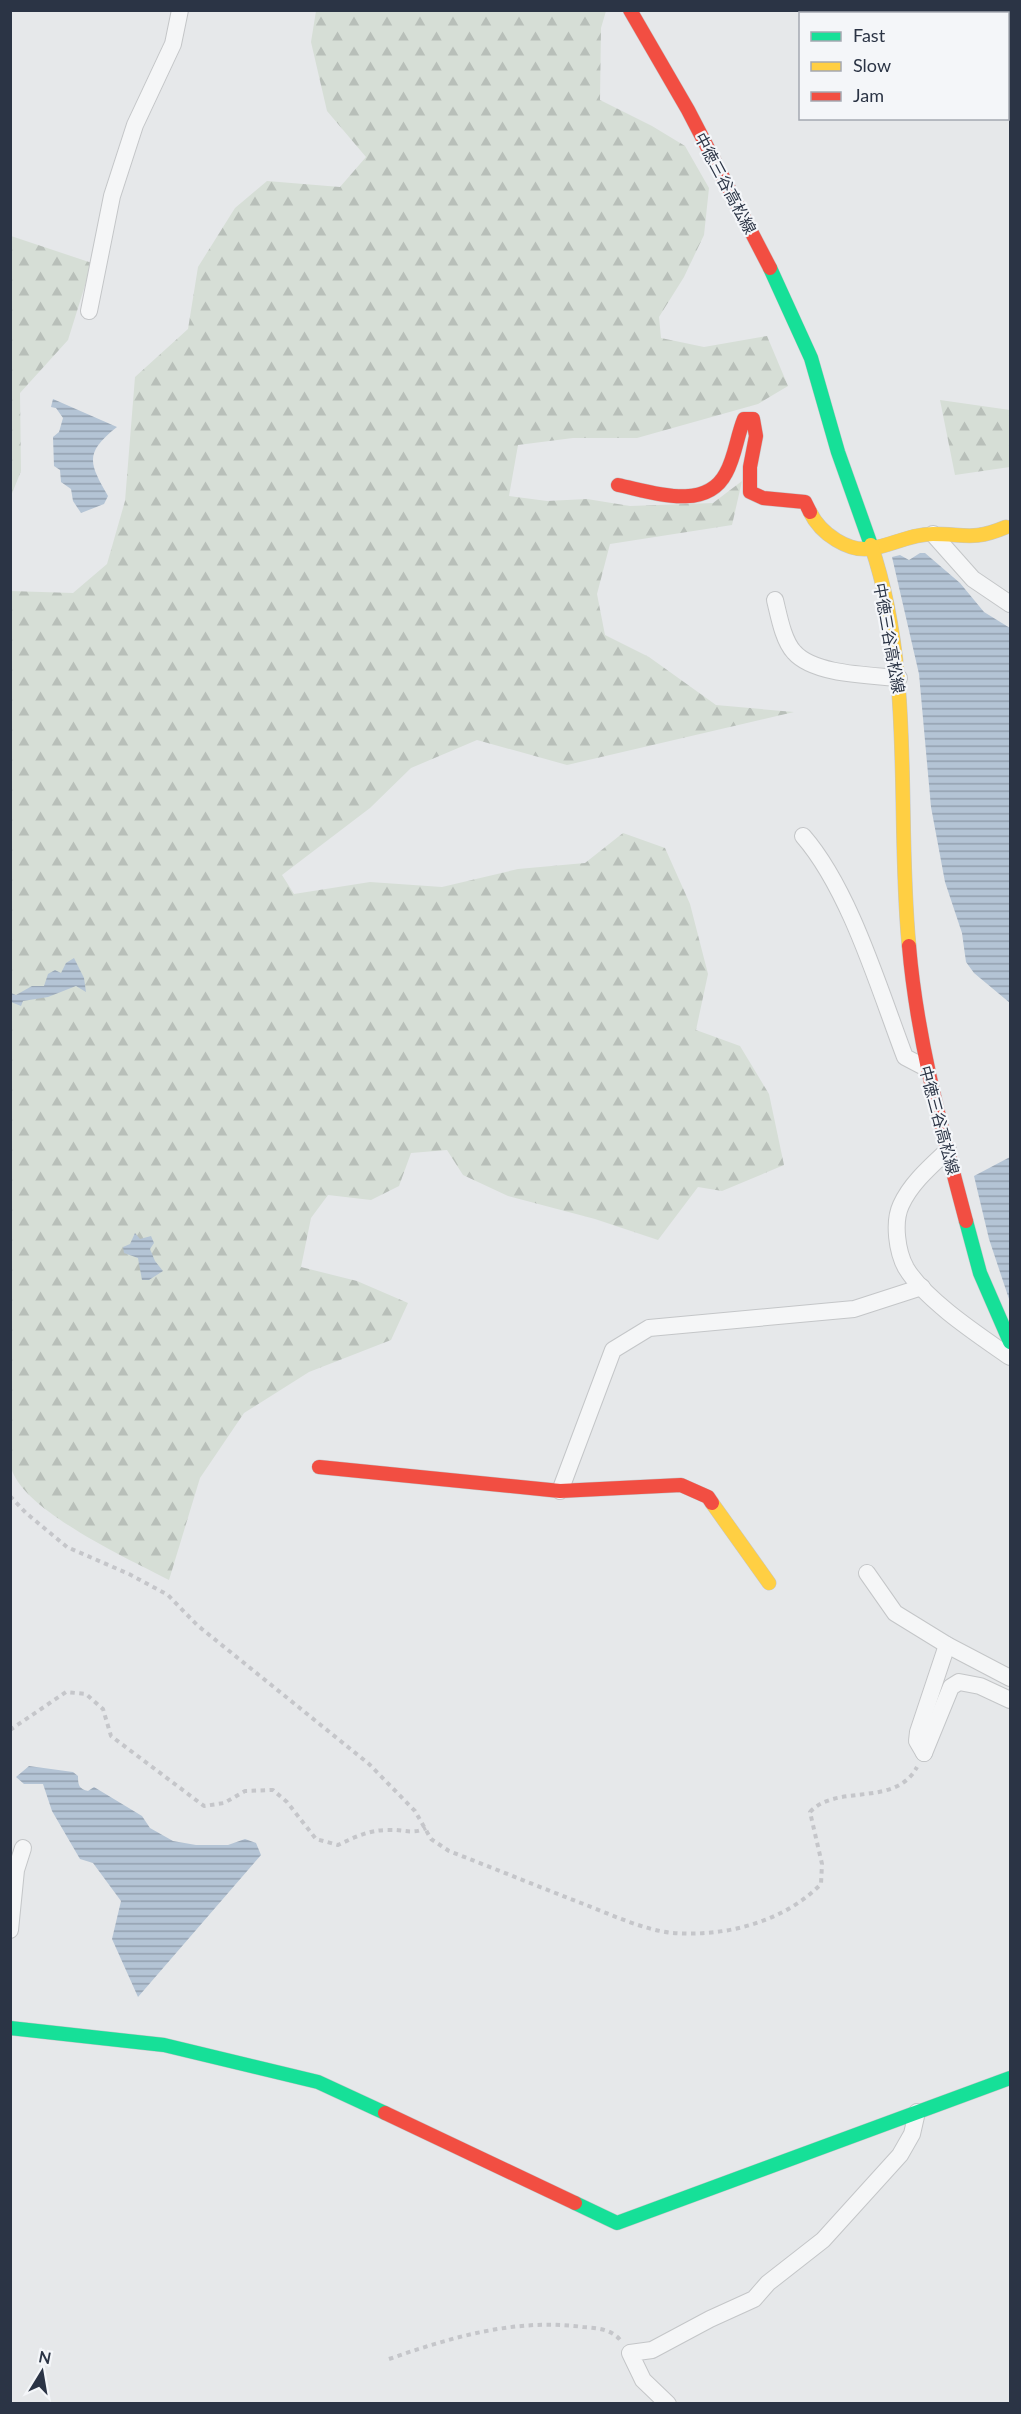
<svg xmlns="http://www.w3.org/2000/svg" width="1021" height="2414" font-family="Lato,'Noto Sans JP',sans-serif">
  <defs>
    <pattern id="forest-firs" width="22" height="20" patternUnits="userSpaceOnUse" patternTransform="scale(1.5)"><rect width="22" height="20" fill="#d6ded6"/><path d="M5 1l3.5 6h-7zM16 11l3.5 6h-7z" fill="#b8bfb9"/></pattern>
    <pattern id="water-rules" width="6" height="5" patternUnits="userSpaceOnUse" patternTransform="scale(1.5)"><rect width="6" height="5" fill="#b4c4d5"/><path d="M0 2.5h6" fill="none" stroke="#93a0af"/></pattern>
  </defs>
  <rect width="100%" height="100%" fill="#e6e8ea"/>
  <!-- forest -->
  <g fill="url(#forest-firs)">
    <path d="M316,11H606L601,28L600,100L652,126L685,146L709,188L704,235L684,277L659,317L661,338L704,347L767,336L788,386L758,404L637,438H573L518,445L509,496L547,501L587,499L630,506L713,503L742,481L732,525L610,544L597,594L605,635L649,657L716,705L794,712L567,765L477,740L411,768L370,808L282,875L294,894L370,882L442,887L518,869L585,863L623,833L665,848L690,904L708,974L696,1030L740,1046L769,1094L784,1165L722,1191L698,1187L658,1240L595,1219L508,1196L463,1175L447,1150L411,1153L399,1186L371,1200L328,1195L311,1218L301,1267L357,1281L408,1303L391,1340L309,1372L244,1413L200,1478L169,1580C129,1559 21,1510 11,1467L10,591L73,593L107,564L125,501L135,377L188,329L198,267L235,208L267,181L340,187L366,157L327,111L311,42Z"/>
    <polygon points="11,236 92,263 68,340 20,393 21,471 11,496"/>
    <polygon points="940,400 1010,410 1010,467 955,475"/>
  </g>
  <!-- water -->
  <g fill="url(#water-rules)">
    <path d="M53,399L117,427C84,453 89,463 108,496L104,504L81,513L73,501L71,489L61,482L60,470L54,466L53,437L59,432L63,418L56,408L51,407Z"/>
    <polygon points="920,553 925,553 960,583 984,612 1010,628 1010,1003 974,973 966,962 962,933 945,882 931,807 919,674 892,557 900,555 909,560"/>
    <polygon points="74,958 84,978 86,992 76,986 48,997 23,1001 21,1006 11,1002 11,993 16,995 32,986 44,986 48,974 55,970 61,973 66,963"/>
    <polygon points="1010,1157 1010,1302 989,1239 974,1176"/>
    <polygon points="135,1233 140,1239 151,1236 154,1243 150,1249 155,1261 163,1271 149,1280 142,1280 138,1258 124,1253 123,1247 130,1244"/>
    <path d="M29,1766L73,1772L78,1776C78,1785 79,1789 88,1791L94,1787L142,1816L150,1828L173,1841L196,1845H228L245,1839L256,1843L261,1855L138,1997L112,1939L121,1901L93,1863L80,1859L52,1811L43,1784H24L16,1777Z"/>
  </g>
  <g fill="none" stroke-linecap="round" stroke-linejoin="round">
    <!-- street casing -->
    <g stroke="#c4c6c8" stroke-width="18">
      <g id="street">
        <polyline points="89,311 112,196 135,125 173,44 180,10"/>
        <polyline points="933,534 973,579 1010,604"/>
        <path d="M775,600C779,616 783,640 794,652C814,675 870,675 899,678"/>
        <path d="M803,836C850,890 879,989 905,1057L926,1068"/>
        <path d="M948,1150C931,1166 911,1183 901,1205C893,1222 897,1252 906,1268C925,1300 980,1336 1010,1357"/>
        <polyline points="560,1491 613,1350 649,1328 854,1309 922,1287"/>
        <polyline points="867,1573 895,1613 947,1645 1010,1678"/>
        <polyline points="924,1753 951,1687 959,1682 980,1686 1010,1700"/>
        <polyline points="924,1753 917,1741 918,1732 947,1645"/>
        <polyline points="10,1930 16,1870 23,1848"/>
        <polyline points="668,2404 643,2380 630,2353 652,2350 710,2319 754,2299 768,2283 823,2240 900,2155 912,2134 917,2112"/>
      </g>
    </g>
    <!-- fast casing -->
    <g stroke="#c4c6c8" stroke-width="15">
      <g id="fast">
        <polyline points="770,268 811,358 838,452 871,545"/>
        <polyline points="966,1221 980,1273 1010,1342"/>
        <polyline points="10,2028 164,2045 318,2082 385,2113"/>
        <polyline points="575,2203 617,2223 1010,2078"/>
      </g>
    </g>
    <!-- slow casing -->
    <g stroke="#c4c6c8" stroke-width="15">
      <g id="slow">
        <path d="M810,512C820,533 849,554 874,548C894,544 912,534 933,534C965,534 973,541 1006,527"/>
        <path d="M871,545C915,674 896,812 909,946"/>
        <polyline points="712,1503 769,1583"/>
      </g>
    </g>
    <!-- jam casing -->
    <g stroke="#c4c6c8" stroke-width="15">
      <g id="jam">
        <polyline points="630,10 688,110 770,268"/>
        <path d="M618,485C652,492 706,512 726,473C735,457 737,436 744,419H753L756,436L750,467V492L763,498L805,502L810,512"/>
        <path d="M909,946C917,1040 942,1130 966,1221"/>
        <polyline points="319,1467 560,1491 681,1485 708,1497 712,1503"/>
        <polyline points="385,2113 575,2203"/>
      </g>
    </g>
    <!-- path -->
    <g stroke="#c5c6ca" stroke-width="4" stroke-dasharray="4.5 4.5" stroke-linecap="butt">
      <path d="M10,1496L26,1513L67,1547L129,1574L168,1595L197,1625L369,1764L415,1811L431,1839L449,1851C493,1868 537,1886 581,1903C610,1914 643,1930 673,1933C725,1937 784,1922 821,1884L822,1864L810,1812C837,1783 895,1808 917,1767"/>
      <path d="M10,1730L66,1692L86,1694L103,1709L111,1736L204,1806L224,1803L245,1791L273,1790L287,1802L316,1839L338,1845C355,1837 369,1830 388,1830C403,1829 412,1835 426,1828"/>
      <path d="M389,2359C452,2337 516,2318 583,2327C597,2328 612,2329 621,2341"/>
    </g>
    <!-- street -->
    <use href="#street" stroke="#f5f6f7" stroke-width="16"/>
    <!-- fast -->
    <use href="#fast" stroke="#16e098" stroke-width="14"/>
    <!-- slow -->
    <use href="#slow" stroke="#ffcf43" stroke-width="14"/>
    <!-- jam -->
    <use href="#jam" stroke="#f24e42" stroke-width="14"/>
  </g>
  <g text-anchor="middle" dominant-baseline="central" stroke-width="4.5" stroke-linejoin="round" paint-order="stroke">
    <!-- street labels -->
    <g font-size="16" fill="#2b3445" stroke="#f4f6f9">
      <text transform="translate(726 183) rotate(62)">中徳三谷高松線</text>
      <text transform="translate(890 638) rotate(80)">中徳三谷高松線</text>
      <text transform="translate(940 1120) rotate(75)">中徳三谷高松線</text>
    </g>
  </g>
  <!-- border -->
  <rect width="1021" height="2414" fill="none" stroke="#2b3445" stroke-width="24"/>
  <!-- legend -->
  <rect x="799" y="12" width="210" height="108" fill="#f4f6f9" stroke="#a4a8b1" stroke-width="1.5"/>
  <rect x="811" y="32" width="30" height="9" fill="#16e098" stroke="#a4a8b1" stroke-width="1.5"/>
  <text x="853" y="42" font-size="18" fill="#2b3445">Fast</text>
  <rect x="811" y="62" width="30" height="9" fill="#ffcf43" stroke="#a4a8b1" stroke-width="1.5"/>
  <text x="853" y="72" font-size="18" fill="#2b3445">Slow</text>
  <rect x="811" y="92" width="30" height="9" fill="#f24e42" stroke="#a4a8b1" stroke-width="1.5"/>
  <text x="853" y="102" font-size="18" fill="#2b3445">Jam</text>
  <!-- north arrow -->
  <g transform="translate(42 2372) rotate(11)" stroke="#f4f6f9" stroke-width="4.5" paint-order="stroke">
  <path d="M0-4.5L10 22L0 15L-10 22Z" fill="#2b3445"/>
  <text y="-9" font-size="16" font-weight="bold" text-anchor="middle" fill="#2b3445">N</text>
  </g>
</svg>
